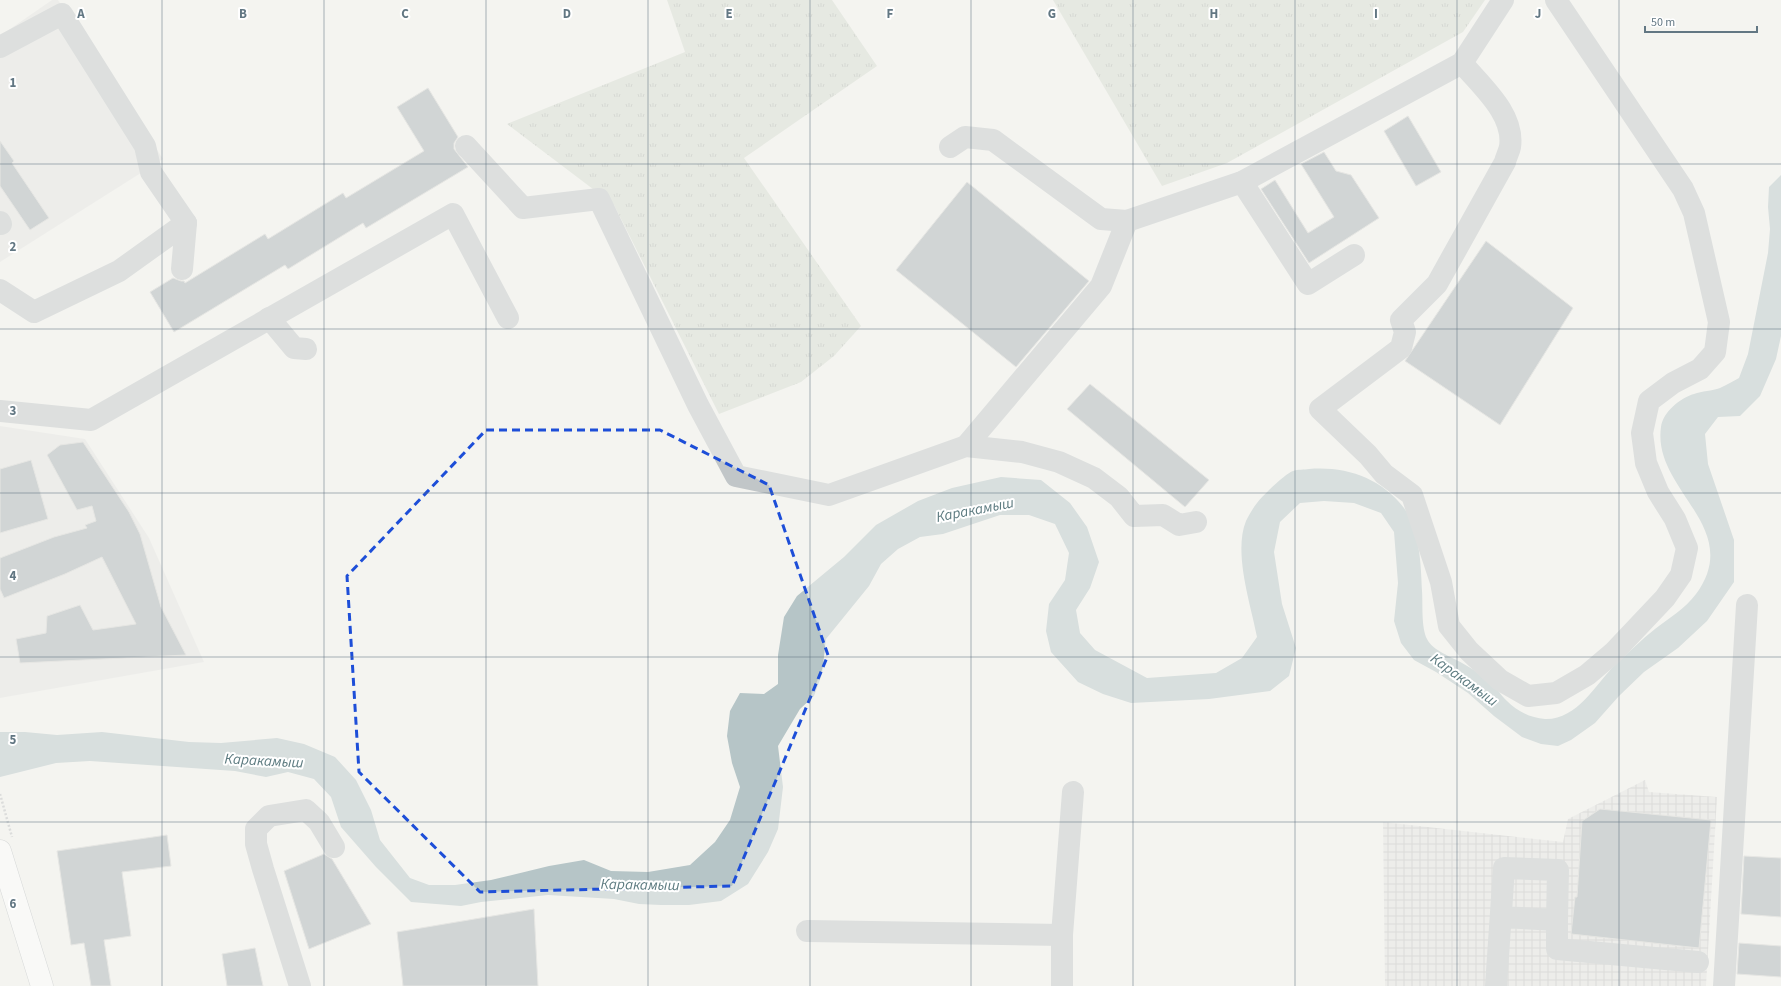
<svg xmlns="http://www.w3.org/2000/svg" width="1781" height="986" font-family="'Source Sans 3',sans-serif">
  <defs>
    <pattern id="industrial-grid" width="8" height="8" patternUnits="userSpaceOnUse"><rect width="8" height="8" fill="#e5e5e3"/><path d="M0 4h8M4 0v8" fill="none" stroke="#bdbebd"/></pattern>
    <pattern id="grass-tufts" width="24" height="20" patternUnits="userSpaceOnUse"><rect width="24" height="20" fill="#d6dcd1"/><path d="M3 7l-1-3M5 7V3M7 7l1-3M15 17l-1-3M17 17v-4M19 17l1-3" fill="none" stroke="#b1b7af"/></pattern>
  </defs>
  <rect width="100%" height="100%" fill="#f4f4f0"/>
  <!-- built -->
  <g fill="#e5e5e3">
    <polygon points="52,0 58,0 163,159 0,262 0,36"/>
    <polygon points="0,426 85,439 149,538 204,662 0,698"/>
  </g>
  <!-- industrial -->
  <polygon fill="url(#industrial-grid)" points="1645,780 1649,792 1717,797 1706,986 1385,986 1383,822 1563,842 1568,819"/>
  <!-- grass -->
  <g fill="url(#grass-tufts)">
    <polygon points="667,0 832,0 877,66 744,158 861,326 834,356 801,382 719,414 614,205 507,124 685,52"/>
    <polygon points="1053,0 1485,0 1463,32 1227,163 1162,186"/>
  </g>
  <!-- water -->
  <path fill="#b6c5c7" d="M1781,175V336L1776,359L1760,396L1740,416L1718,417L1705,434L1708,464L1734,540V582L1707,621L1678,648L1644,672L1619,696L1595,723L1571,740L1558,746L1541,744L1522,737L1494,716L1468,693L1436,672L1414,660L1401,643L1394,621L1398,583L1394,532L1381,513L1354,503L1324,501L1300,503L1280,522L1274,552L1282,604L1296,648L1289,676L1270,691L1209,699L1131,703L1103,694L1078,682L1051,652L1046,631L1049,604L1065,580L1069,553L1055,524L1029,515H1000L943,534L920,537L898,549L881,564L869,586L826,639L822,674L814,696L800,709L778,746L783,787L778,829L768,852L748,884L721,901L689,905H661L639,904L614,899L548,895L481,902L461,906L411,902L376,867L341,827L331,797L314,779L288,772L266,777L235,771L90,761L56,763L0,777V732H25L57,735L102,732L189,742L221,743L277,738L304,744L335,757L356,780L371,810L380,840L410,878L429,885H455L491,880L549,866L584,860L611,871L648,872L690,865L715,842L730,820L740,787L732,763L727,736L730,711L740,693L764,694L778,684V655L784,617L797,596L844,557L876,525L918,501L952,488L1001,477L1041,480L1070,503L1087,527L1099,562L1090,588L1076,610L1080,633L1095,650L1147,678L1216,673L1242,658L1257,637C1251,605 1233,553 1246,521C1249,515 1253,508 1257,503C1262,496 1286,473 1293,471C1298,469 1304,470 1309,469C1346,466 1381,478 1404,508C1420,530 1421,565 1422,591C1423,604 1421,627 1427,639C1433,651 1452,657 1462,663C1471,668 1481,674 1489,680C1496,686 1500,695 1507,701C1517,711 1530,718 1545,719C1577,720 1595,685 1615,665C1628,653 1641,640 1655,629C1669,618 1685,609 1696,594C1745,527 1652,490 1661,427C1663,412 1680,398 1694,394C1702,391 1712,391 1720,388C1727,385 1733,381 1739,378L1748,354L1768,253L1770,229L1768,207L1769,187Z"/>
  <!-- building -->
  <g fill="#a6b0b4" stroke="#d5d5d3">
    <polygon points="428,88 458,137 454,143 454,149 468,167 366,228 363,223 288,269 285,265 174,332 150,292 173,278 181,281 184,281 185,283 265,234 268,239 343,193 346,198 424,151 397,107"/>
    <polygon points="1408,116 1441,172 1416,186 1384,131"/>
    <polygon points="0,141 14,161 12,163 49,218 30,230 0,186"/>
    <polygon points="1324,152 1336,171 1351,175 1379,218 1309,263 1261,189 1275,180 1308,233 1334,217 1301,164"/>
    <polygon points="967,182 1089,281 1016,367 896,270"/>
    <polygon points="1486,241 1573,308 1500,425 1405,361"/>
    <polygon points="1090,384 1209,480 1185,507 1067,409"/>
    <polygon points="83,442 129,512 140,534 161,607 186,655 20,663 16,639 46,633 47,616 80,605 93,630 136,624 102,557 65,574 4,598 0,589 0,558 54,537 87,528 85,525 96,521 92,506 77,510 47,455 60,445"/>
    <polygon points="31,460 48,519 0,533 0,469"/>
    <polygon points="1600,809 1711,820 1699,948 1571,934 1575,897 1577,897 1582,821"/>
    <polygon points="167,835 171,866 122,872 131,936 104,940 111,986 91,986 84,943 71,945 57,851"/>
    <polygon points="324,854 332,859 371,924 309,949 284,871"/>
    <polygon points="1744,856 1781,858 1781,917 1741,914"/>
    <polygon points="534,909 538,986 403,986 397,932"/>
    <polygon points="1739,943 1781,946 1781,977 1737,974"/>
    <polygon points="255,948 263,986 227,986 222,954"/>
  </g>
  <g fill="none" stroke-linecap="round" stroke-linejoin="round">
    <!-- major casing -->
    <g stroke="#b4b9bc" stroke-width="23">
      <polyline id="major" points="0,851 42,986"/>
    </g>
    <!-- path -->
    <polyline stroke="#bdbfc1" stroke-width="2.5" stroke-dasharray="2 2" stroke-linecap="butt" points="0,794 12,837"/>
    <!-- minor -->
    <g stroke="#c1c6c8" stroke-width="22">
      <polyline points="0,47 62,14 145,146 151,172 186,223"/>
      <path d="M1462,63C1481,86 1515,114 1510,147C1509,152 1506,157 1505,162L1437,284L1401,320L1405,332L1401,348L1320,409L1368,455L1384,474L1412,495L1441,582L1449,626L1469,651L1500,680L1528,696L1556,693L1587,675L1613,653L1665,598L1681,575L1687,548L1675,519L1658,492L1646,463L1642,433L1649,401L1673,383L1700,369L1715,352L1719,322L1694,213L1683,189L1556,0"/>
      <polyline points="466,146 523,208 599,199 698,405 736,476 829,495 966,446 1022,452 1059,462 1094,478 1119,497 1134,516 1163,515 1179,525 1196,522"/>
      <polyline points="950,147 965,137 993,140 1101,219 1127,221"/>
      <polyline points="1242,182 1308,284 1354,255"/>
      <polyline points="0,222 1,224"/>
      <polyline points="0,290 34,312 119,271 186,223 182,269"/>
      <polyline points="269,318 294,348 306,349"/>
      <polyline points="0,411 91,420 453,214 508,318"/>
      <polyline points="966,446 1101,286 1127,221 1242,182 1462,63 1503,0"/>
      <polyline points="1557,920 1557,949 1698,962"/>
      <polyline points="807,931 1062,935"/>
      <polyline points="300,986 263,869 256,844 256,829 269,816 306,810 319,822 334,847"/>
      <polyline points="1062,986 1062,935 1073,792"/>
      <polyline points="1496,986 1504,868 1558,870 1557,920 1501,917"/>
      <polyline points="1724,986 1747,605"/>
    </g>
    <!-- major -->
    <use href="#major" stroke="#fff" stroke-width="22"/>
  </g>
  <!-- marked area -->
  <path d="M0 0H1781V986H0ZM486,430H660L769,485L828,655L732,886L480,892L359,772L347,576Z" fill="#f4f4f0" fill-opacity=".55" fill-rule="evenodd"/>
  <path fill="none" stroke="#1d4ed8" stroke-width="3" stroke-dasharray="8 5" stroke-linejoin="round" d="M486,430H660L769,485L828,655L732,886L480,892L359,772L347,576Z"/>
  <!-- grid -->
  <path fill="none" stroke="#627783" stroke-width="1" stroke-opacity="0.55" d="M162,0V986M324,0V986M486,0V986M648,0V986M810,0V986M971,0V986M1133,0V986M1295,0V986M1457,0V986M1619,0V986M0,164H1781M0,329H1781M0,493H1781M0,657H1781M0,822H1781"/>
  <g text-anchor="middle" dominant-baseline="central" stroke-width="4" stroke-linejoin="round" paint-order="stroke">
    <!-- water labels -->
    <g font-size="15" font-style="italic" fill="#5d7b80" stroke="#fff">
      <text transform="translate(975 510) rotate(-11)">Каракамыш</text>
      <text transform="translate(1464 680) rotate(36)">Каракамыш</text>
      <text transform="translate(264 761) rotate(3)">Каракамыш</text>
      <text transform="translate(640 885) rotate(1)">Каракамыш</text>
    </g>
  </g>
  <g font-size="13" text-anchor="middle" font-weight="bold" fill="#627783" stroke="#fff" stroke-width="4" stroke-linejoin="round" paint-order="stroke">
    <text x="81" y="18">A</text>
    <text x="243" y="18">B</text>
    <text x="405" y="18">C</text>
    <text x="567" y="18">D</text>
    <text x="729" y="18">E</text>
    <text x="890" y="18">F</text>
    <text x="1052" y="18">G</text>
    <text x="1214" y="18">H</text>
    <text x="1376" y="18">I</text>
    <text x="1538" y="18">J</text>
    <text x="13" y="87">1</text>
    <text x="13" y="251">2</text>
    <text x="13" y="415">3</text>
    <text x="13" y="580">4</text>
    <text x="13" y="744">5</text>
    <text x="13" y="908">6</text>
  </g>
  <!-- scale -->
  <path d="M1645 26v6h112v-6" fill="none" stroke="#627783" stroke-width="2"/>
  <text x="1651" y="26" font-size="12" fill="#627783" stroke="#ffffff" stroke-width="3" paint-order="stroke">50 m</text>
</svg>
